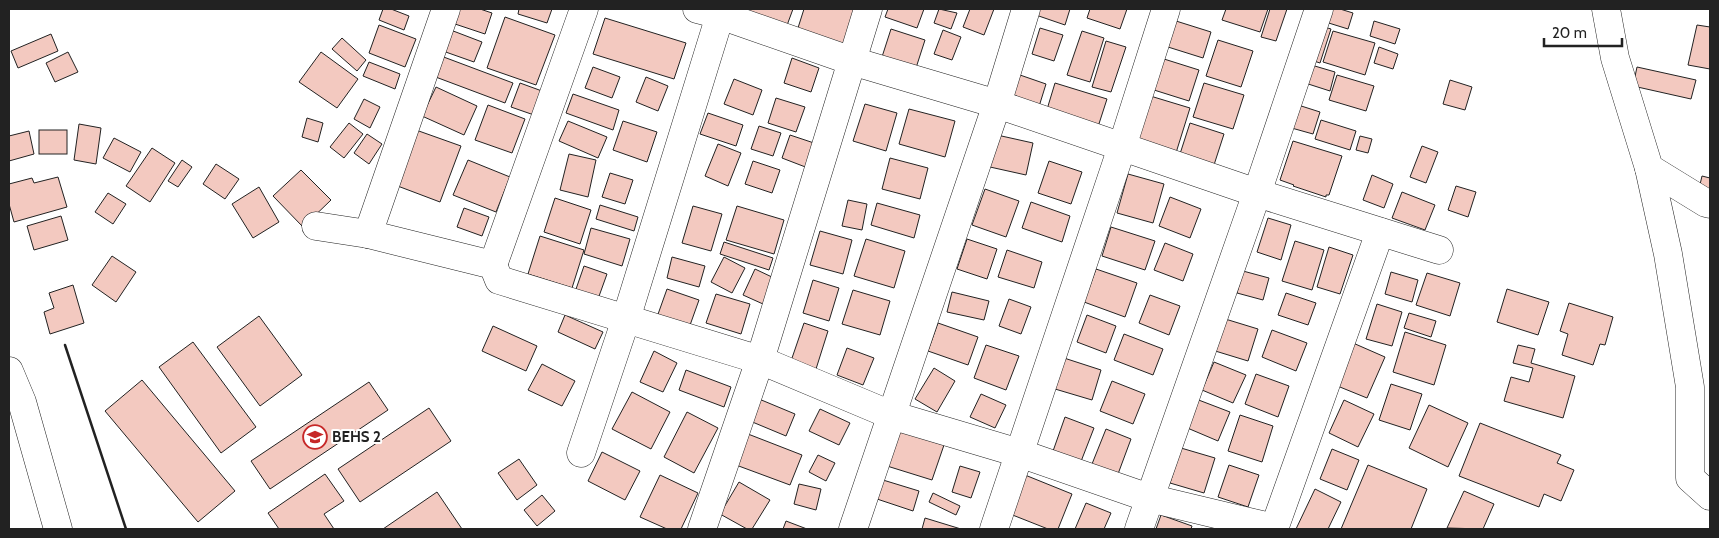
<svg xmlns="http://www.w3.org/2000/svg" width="1719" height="538" font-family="Cabin,sans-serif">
  <rect width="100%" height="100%" fill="#fff"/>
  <!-- building -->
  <g fill="#f3c9c0" stroke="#222">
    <polygon points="383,9 391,9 409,16 404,30 379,20"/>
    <polygon points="454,9 480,9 492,13 485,34 449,22"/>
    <polygon points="519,9 552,9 547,23 518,14"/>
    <polygon points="745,9 793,9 786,28 743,12"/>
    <polygon points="804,9 858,9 845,47 797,31"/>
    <polygon points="888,9 924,9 917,28 885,17"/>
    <polygon points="939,9 957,13 951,29 934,23"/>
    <polygon points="970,9 994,9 984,35 963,27"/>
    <polygon points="1032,9 1070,9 1065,25 1030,13"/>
    <polygon points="1090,9 1127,9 1120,29 1087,18"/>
    <polygon points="1226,9 1268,9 1260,32 1222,20"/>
    <polygon points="1270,9 1287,9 1276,41 1261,37"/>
    <polygon points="1322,9 1340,9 1353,13 1348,29 1319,20"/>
    <polygon points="505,17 555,35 536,85 487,68"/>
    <polygon points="605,18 686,43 674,79 593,54"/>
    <polygon points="1176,21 1211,32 1203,58 1168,47"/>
    <polygon points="1374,21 1400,29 1395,44 1370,36"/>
    <polygon points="379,25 416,39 405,67 369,53"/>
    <polygon points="1318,25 1331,29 1320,63 1308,59"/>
    <polygon points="1697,25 1710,27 1710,69 1688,65"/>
    <polygon points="1040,28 1063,35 1054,61 1032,54"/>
    <polygon points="448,29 482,42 474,62 440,50"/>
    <polygon points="891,29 925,40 915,71 881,60"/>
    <polygon points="943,30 961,37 952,60 934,54"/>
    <polygon points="1082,31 1104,38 1090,82 1067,75"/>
    <polygon points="1333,31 1375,43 1365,75 1323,62"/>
    <polygon points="51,34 58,51 18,68 11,51"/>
    <polygon points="342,38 366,60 357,71 332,49"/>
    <polygon points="1218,40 1253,51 1241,87 1206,76"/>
    <polygon points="1106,41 1126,47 1111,92 1092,87"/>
    <polygon points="1379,47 1398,54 1393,69 1374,63"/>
    <polygon points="68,52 78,72 55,82 46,63"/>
    <polygon points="321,52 358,79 337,108 299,82"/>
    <polygon points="441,56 513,83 505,103 433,76"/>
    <polygon points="792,58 819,68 811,92 784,83"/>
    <polygon points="1164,59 1199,70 1189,101 1154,90"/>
    <polygon points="369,62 400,74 395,89 363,76"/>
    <polygon points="1308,64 1335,72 1330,91 1302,82"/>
    <polygon points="593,67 620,77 612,98 585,88"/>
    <polygon points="1637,67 1696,80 1691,99 1633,86"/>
    <polygon points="1020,75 1046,84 1037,113 1010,105"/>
    <polygon points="1337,75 1374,86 1366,111 1329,100"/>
    <polygon points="646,77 668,86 658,111 636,102"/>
    <polygon points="734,79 762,90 753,115 724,104"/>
    <polygon points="1450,80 1472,87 1465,110 1443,104"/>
    <polygon points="520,83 542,91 534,115 511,107"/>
    <polygon points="1055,83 1107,99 1096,133 1045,116"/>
    <polygon points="1204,83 1244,95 1233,129 1193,117"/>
    <polygon points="436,87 477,106 464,135 422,116"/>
    <polygon points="573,94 619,110 613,130 566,113"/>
    <polygon points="1147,95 1190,108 1175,156 1131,142"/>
    <polygon points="776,98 805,107 796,132 768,123"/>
    <polygon points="364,99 380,107 370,128 354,119"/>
    <polygon points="865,104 897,113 886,151 853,141"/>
    <polygon points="1295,104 1320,112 1313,134 1288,127"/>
    <polygon points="488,105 525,119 512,153 475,140"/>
    <polygon points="909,109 955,121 945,157 899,144"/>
    <polygon points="708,113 743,125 736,146 700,134"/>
    <polygon points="307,118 323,123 318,142 302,137"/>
    <polygon points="1321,120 1356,131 1350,150 1315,139"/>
    <polygon points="568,121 607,137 598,158 559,141"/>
    <polygon points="623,121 657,132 647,162 613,150"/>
    <polygon points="349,123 363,134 344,158 330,147"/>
    <polygon points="1190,123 1224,134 1213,168 1179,157"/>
    <polygon points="79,124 101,128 96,164 74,160"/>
    <polygon points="759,126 781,133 773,156 751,149"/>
    <rect x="39" y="130" width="28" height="24"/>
    <polygon points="416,130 461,146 440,202 395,185"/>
    <polygon points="29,131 34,154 9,161 9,136"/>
    <polygon points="367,134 382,144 369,164 354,153"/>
    <polygon points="790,135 817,144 808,168 782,158"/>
    <polygon points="997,135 1033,143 1026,175 990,167"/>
    <polygon points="1360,136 1372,139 1368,153 1356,150"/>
    <polygon points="114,138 141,152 130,172 103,158"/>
    <polygon points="1293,141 1342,156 1329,195 1326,195 1326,197 1293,186 1294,185 1280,180"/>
    <polygon points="718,144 741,153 728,186 705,176"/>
    <polygon points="1422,146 1438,152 1426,183 1410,177"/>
    <polygon points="152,148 175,163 150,202 126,186"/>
    <polygon points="569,154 596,160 588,197 560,190"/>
    <polygon points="890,158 928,168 920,199 882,189"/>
    <polygon points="182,160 192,167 178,187 168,181"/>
    <polygon points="468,160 510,177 496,212 453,195"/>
    <polygon points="753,161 780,170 772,193 745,184"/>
    <polygon points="1049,161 1082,172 1071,204 1038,193"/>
    <polygon points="216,164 239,179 225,199 203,184"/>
    <polygon points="301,170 331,200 303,227 273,196"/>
    <polygon points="610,173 633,180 625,204 602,197"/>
    <polygon points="1128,174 1164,184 1153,223 1117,213"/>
    <polygon points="1372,175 1393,184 1384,208 1363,200"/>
    <polygon points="1702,176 1710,178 1710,196 1698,193"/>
    <polygon points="58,177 67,207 14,222 9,204 9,184 32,178 34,183"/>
    <polygon points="1456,186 1476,192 1468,217 1448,210"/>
    <polygon points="259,187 279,222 253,238 232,204"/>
    <polygon points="985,189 1019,201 1006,237 972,225"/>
    <polygon points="1402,192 1435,205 1425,230 1392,218"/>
    <polygon points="108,193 126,204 113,224 95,212"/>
    <polygon points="1170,197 1201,209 1190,238 1159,226"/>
    <polygon points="555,198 591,210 580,244 544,232"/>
    <polygon points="848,200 867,204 862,230 842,226"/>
    <polygon points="1031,202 1070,216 1062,242 1022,228"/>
    <polygon points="877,203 920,215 914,238 871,225"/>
    <polygon points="600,205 638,217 634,231 596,219"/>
    <polygon points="693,206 722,214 711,251 682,243"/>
    <polygon points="737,206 784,220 774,254 726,240"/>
    <polygon points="464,208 489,217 482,236 457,227"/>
    <polygon points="61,216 68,240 34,250 27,226"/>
    <polygon points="1268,218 1291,225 1281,260 1257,252"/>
    <polygon points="1111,227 1155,241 1145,270 1102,256"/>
    <polygon points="591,228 630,239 622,266 584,254"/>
    <polygon points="820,231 852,240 843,274 810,265"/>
    <polygon points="540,236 584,250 572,288 528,274"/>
    <polygon points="866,239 905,251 894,288 854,276"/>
    <polygon points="967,239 997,249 987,279 957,269"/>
    <polygon points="1295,241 1324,250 1312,290 1282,281"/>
    <polygon points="724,242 773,258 769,270 720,254"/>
    <polygon points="1165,243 1193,254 1183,281 1154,270"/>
    <polygon points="1329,247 1353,255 1340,294 1317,287"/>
    <polygon points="1007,250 1042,262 1034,288 998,277"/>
    <polygon points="112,256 136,272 116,302 92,285"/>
    <polygon points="672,257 705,266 699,287 667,278"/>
    <polygon points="724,257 745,268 732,293 711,282"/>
    <polygon points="584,266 607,274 598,299 575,292"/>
    <polygon points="755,269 774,278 763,304 743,295"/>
    <polygon points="1096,269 1137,283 1125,317 1084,302"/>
    <polygon points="1243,271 1269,278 1263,300 1237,293"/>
    <polygon points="1391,272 1418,280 1412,302 1385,294"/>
    <polygon points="1427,273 1460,283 1450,316 1416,305"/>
    <polygon points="813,280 839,288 829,321 803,313"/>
    <polygon points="73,285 84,323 50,334 44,312 54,308 49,293"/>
    <polygon points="667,289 699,300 689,328 657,317"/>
    <polygon points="1507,289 1549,302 1538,335 1497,322"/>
    <polygon points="853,290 890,301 880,335 842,324"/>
    <polygon points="952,292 989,301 984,320 947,312"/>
    <polygon points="1286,293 1316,303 1308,325 1278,315"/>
    <polygon points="716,294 750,304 741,334 706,323"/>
    <polygon points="1150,295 1180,306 1169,335 1139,323"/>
    <polygon points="1009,299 1031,307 1021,334 999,326"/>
    <polygon points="1569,303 1613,317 1605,345 1600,344 1593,365 1562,355 1568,334 1560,331"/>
    <polygon points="1377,304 1402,312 1392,346 1366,339"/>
    <polygon points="1409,313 1436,321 1431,337 1404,328"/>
    <polygon points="565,315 603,332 595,349 558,332"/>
    <polygon points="1087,315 1116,326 1106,353 1077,342"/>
    <polygon points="259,316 302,375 260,406 217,347"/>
    <polygon points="1222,318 1258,329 1248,361 1212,350"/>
    <polygon points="804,323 828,331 816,369 791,361"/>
    <polygon points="938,323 978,337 968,365 928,351"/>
    <polygon points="493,326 537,346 526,371 482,351"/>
    <polygon points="1272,330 1307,343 1296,371 1262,357"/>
    <polygon points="1405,332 1446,345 1434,385 1393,372"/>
    <polygon points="1124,334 1163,349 1153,375 1114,360"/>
    <polygon points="193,342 256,427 221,453 159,367"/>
    <polygon points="1353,343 1385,357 1367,398 1335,385"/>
    <polygon points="986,345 1019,356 1006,390 974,378"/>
    <polygon points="1518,345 1535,349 1531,363 1575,376 1563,418 1504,401 1511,377 1529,382 1533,368 1513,363"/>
    <polygon points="847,348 874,358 863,385 837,375"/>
    <polygon points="654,351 677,363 663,392 640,382"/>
    <polygon points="1064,358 1101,370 1092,400 1055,389"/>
    <polygon points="1214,362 1246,375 1233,403 1202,390"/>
    <polygon points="542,364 575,381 562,406 528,390"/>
    <polygon points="934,368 955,381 937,412 915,399"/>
    <polygon points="686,370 731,387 724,407 679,390"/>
    <polygon points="1256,374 1289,386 1278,417 1245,404"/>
    <polygon points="142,380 235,491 198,522 105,411"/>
    <polygon points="1112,381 1145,394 1133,424 1100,411"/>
    <polygon points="369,382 388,410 270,489 251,461"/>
    <polygon points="1391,384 1422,394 1410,430 1379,420"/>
    <polygon points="632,392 670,412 651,449 612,429"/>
    <polygon points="981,394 1006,405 995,428 970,417"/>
    <polygon points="759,399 795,414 786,436 750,421"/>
    <polygon points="1196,399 1230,412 1218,441 1185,427"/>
    <polygon points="1344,400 1374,414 1358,447 1329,433"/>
    <polygon points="1429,405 1468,423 1448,467 1409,448"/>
    <polygon points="429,408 451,441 360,502 338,469"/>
    <polygon points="820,409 850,423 839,445 809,431"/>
    <polygon points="687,412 718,428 694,473 664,457"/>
    <polygon points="1240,415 1273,426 1262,462 1228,451"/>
    <polygon points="1065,417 1094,428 1080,464 1052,454"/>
    <polygon points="1480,423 1561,455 1557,463 1574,470 1561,501 1544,494 1539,507 1459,476"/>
    <polygon points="1106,429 1131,439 1118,474 1092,464"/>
    <polygon points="899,431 944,445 932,480 887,466"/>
    <polygon points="748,434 802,455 790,485 736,465"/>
    <polygon points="1181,448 1215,458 1204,493 1170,483"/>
    <polygon points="1332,449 1359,460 1347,490 1320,479"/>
    <polygon points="602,452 640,471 625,500 588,481"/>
    <polygon points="818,455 835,463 826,481 809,472"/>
    <polygon points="519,459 537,485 517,500 498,473"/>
    <polygon points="1229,465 1259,475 1248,507 1218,497"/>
    <polygon points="1368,465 1427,489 1411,529 1341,529"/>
    <polygon points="960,466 980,472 971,498 952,492"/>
    <polygon points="325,474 344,501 324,514 334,529 279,529 268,513"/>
    <polygon points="660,475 698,493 681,529 667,529 640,517"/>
    <polygon points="1025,475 1072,494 1058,529 1048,529 1010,514"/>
    <polygon points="883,480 919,491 913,511 877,499"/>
    <polygon points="739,482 770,500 752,529 747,529 720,514"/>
    <polygon points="799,484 821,489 816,510 794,504"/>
    <polygon points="1315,489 1341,502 1328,529 1296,529"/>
    <polygon points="1464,491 1494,504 1483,529 1447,528"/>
    <polygon points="437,492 462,529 383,529"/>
    <polygon points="933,493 960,506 956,515 929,502"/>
    <polygon points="542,495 555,511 537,526 524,510"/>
    <polygon points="1086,503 1111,513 1104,529 1075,529"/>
    <polygon points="1161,515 1192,526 1191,529 1156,529"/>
    <polygon points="925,518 961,529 922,529"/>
    <polygon points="786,521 807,529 783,529"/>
  </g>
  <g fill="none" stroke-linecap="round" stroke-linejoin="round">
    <!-- minor casing -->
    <g stroke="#222" stroke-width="29">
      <g id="minor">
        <polyline points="697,9 720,15 852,61 997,104 1257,193 1439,250"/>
        <polyline points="1606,9 1615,58 1649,168 1706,203 1710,204"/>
        <polyline points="1649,168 1668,254 1690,387 1690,478 1710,496"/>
        <polyline points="316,226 368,234 493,265 499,280 760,360 891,415 1019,453 1149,498 1274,528"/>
        <polyline points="368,234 446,9"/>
        <polyline points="493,265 584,9"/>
        <polyline points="581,453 626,319 722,9"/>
        <polyline points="702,529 760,360 868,9"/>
        <polyline points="853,529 997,104 1026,9"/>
        <polyline points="994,529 1122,147 1166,9"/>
        <polyline points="1139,529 1257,193 1319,9"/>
        <polyline points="1274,529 1380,232"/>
      </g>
    </g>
    <!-- highway casing -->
    <g stroke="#222" stroke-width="29">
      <polyline id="highway" points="9,371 22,402 58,529"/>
    </g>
    <!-- minor -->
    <use href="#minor" stroke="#fff" stroke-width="28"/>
    <!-- highway -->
    <use href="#highway" stroke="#fff" stroke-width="28"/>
    <!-- wall -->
    <polyline stroke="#222" stroke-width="2.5" points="65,345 126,529"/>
  </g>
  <!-- icons -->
  <defs>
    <g id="school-ring" transform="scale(1.25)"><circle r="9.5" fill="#fff" stroke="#c62828" stroke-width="1.5"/><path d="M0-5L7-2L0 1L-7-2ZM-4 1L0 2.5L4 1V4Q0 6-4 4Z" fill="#c62828"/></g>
  </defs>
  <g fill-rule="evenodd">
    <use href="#school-ring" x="315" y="437"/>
  </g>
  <g text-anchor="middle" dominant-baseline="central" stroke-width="4" stroke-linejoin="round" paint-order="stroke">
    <!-- poi labels -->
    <g font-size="15" font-weight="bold" fill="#222" stroke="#fff" text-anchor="start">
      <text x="332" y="437">BEHS 2</text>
    </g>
  </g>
  <!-- border -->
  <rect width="1719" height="538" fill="none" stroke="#222222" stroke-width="20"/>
  <!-- scale -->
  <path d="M1544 38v8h78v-8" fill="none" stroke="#222222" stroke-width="2.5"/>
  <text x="1552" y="38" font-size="15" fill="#222222" stroke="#ffffff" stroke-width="4" paint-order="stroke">20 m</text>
</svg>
